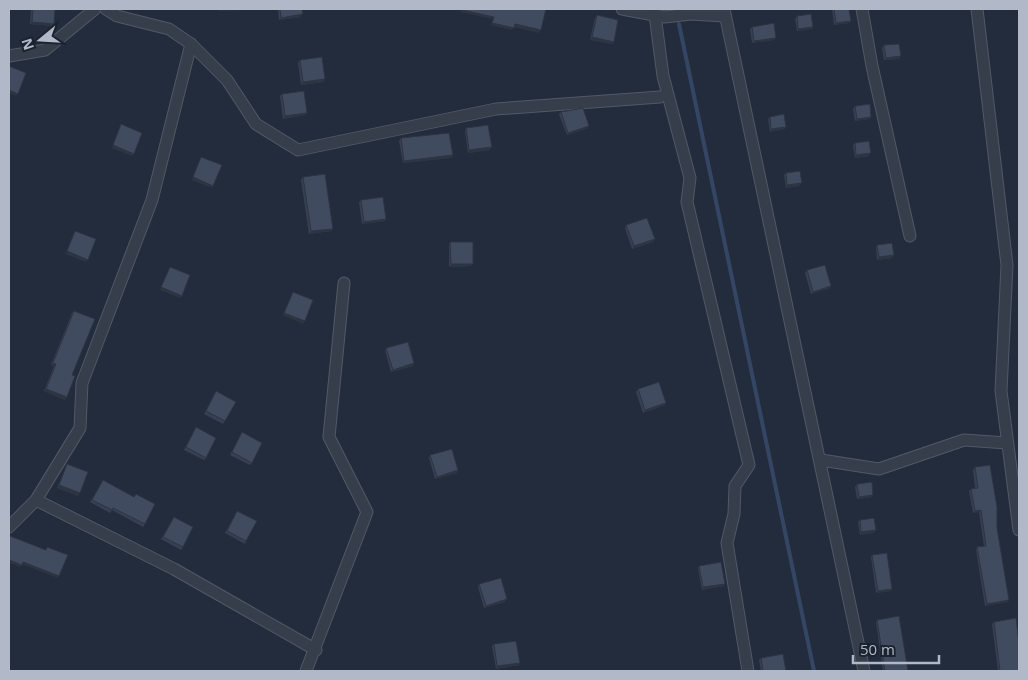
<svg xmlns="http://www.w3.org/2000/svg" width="1028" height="680" font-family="'Open Sans',sans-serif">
  <rect width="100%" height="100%" fill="#222c3c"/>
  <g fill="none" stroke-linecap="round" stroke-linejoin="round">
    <!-- stream -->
    <polyline stroke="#354664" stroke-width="4" points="679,24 814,671"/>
    <!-- minor casing -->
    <g stroke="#515967" stroke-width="13">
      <g id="minor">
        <polyline points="106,9 117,16 169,29 191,44 227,80 256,124 298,150 496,109 660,97"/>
        <polyline points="622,9 665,17 691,14 725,16"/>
        <polyline points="724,9 864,671"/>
        <polyline points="862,9 872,66 910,236"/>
        <polyline points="977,9 1007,265 1001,391 1019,530"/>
        <polyline points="655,15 663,76 690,178 687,202 749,465 735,486 734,514 727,543 748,671"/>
        <polyline points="9,56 45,50 95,9"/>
        <polyline points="821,460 879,469 964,440 1007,443"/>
        <polyline points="36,500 174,569 316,650"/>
        <polyline points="9,527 36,500 80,428 82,383 152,200 191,44"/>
        <polyline points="306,671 367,512 329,437 344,283"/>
      </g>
    </g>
    <!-- minor -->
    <use href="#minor" stroke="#363e4c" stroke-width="11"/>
  </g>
  <!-- wall -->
  <g fill="#374052">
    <polygon points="31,9 55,9 52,26 30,24"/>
    <polygon points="278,9 302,9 301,17 279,20"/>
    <polygon points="832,9 849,9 849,23 834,25"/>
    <polygon points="597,15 614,42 612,44 590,40 595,18"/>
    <polygon points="797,16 813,27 811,29 797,31 795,19"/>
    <polygon points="752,27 774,40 752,43 750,29"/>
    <polygon points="884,45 899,59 884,60 882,48"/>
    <polygon points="300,60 324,82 301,85 298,63"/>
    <polygon points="282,94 306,115 283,119 280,96"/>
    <polygon points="855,106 870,119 855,121 853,109"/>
    <polygon points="561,112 588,128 567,135 559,114"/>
    <polygon points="770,117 786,127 784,129 770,132 768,119"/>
    <polygon points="466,128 490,150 468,153 465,131"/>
    <polygon points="401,138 453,155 451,158 403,163 399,141"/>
    <polygon points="855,143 869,156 855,158 853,145"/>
    <polygon points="786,173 800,186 786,188 784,175"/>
    <polygon points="303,177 331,231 309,234 301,180"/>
    <polygon points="361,200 386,219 385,221 362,224 359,202"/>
    <polygon points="626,225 653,242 632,249 625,228"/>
    <polygon points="450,242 471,266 449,267 449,245"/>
    <polygon points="877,245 894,255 892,258 877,260 876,247"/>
    <polygon points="807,270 830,288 811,294 805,273"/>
    <polygon points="74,311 72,375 67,397 65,400 44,391 54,366 51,365 72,313"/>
    <polygon points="386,348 414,363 413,366 391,372 385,351"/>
    <polygon points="638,389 665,405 643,413 636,392"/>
    <polygon points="216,391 225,421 223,424 204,414"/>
    <polygon points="196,427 206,458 204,460 184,450"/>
    <polygon points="241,435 252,463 250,465 230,455"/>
    <polygon points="430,455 458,470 457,473 435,479 429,458"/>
    <polygon points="67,464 78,496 57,488 66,467"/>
    <polygon points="975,467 997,528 1008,602 985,606 976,550 977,547 984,546 979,512 973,513 969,491 971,489 975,488 973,470"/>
    <polygon points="103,480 145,524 143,527 112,510 110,513 90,502"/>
    <polygon points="857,484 872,497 857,499 855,487"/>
    <polygon points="236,513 246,541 245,544 225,533"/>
    <polygon points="172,520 183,547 181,550 161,539"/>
    <polygon points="860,520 876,530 874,533 860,535 858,522"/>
    <polygon points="872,555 892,589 891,591 876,593 871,557"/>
    <polygon points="699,566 724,586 702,590 698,568"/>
    <polygon points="479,584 505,602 484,608 478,587"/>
    <polygon points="877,620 908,671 883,671 876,622"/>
    <polygon points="994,622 1019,671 998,671 992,624"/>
    <polygon points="494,644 520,663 518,665 496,669 492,646"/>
    <polygon points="761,658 786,671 761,671 759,660"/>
  </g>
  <!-- shaded-wall -->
  <g fill="#2d3442">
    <polygon points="220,9 242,9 241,10 218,11"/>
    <polygon points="462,10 494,17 492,19 460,12"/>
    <polygon points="303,14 301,17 279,20 281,18"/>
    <polygon points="851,21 849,23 834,25 836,23"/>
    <polygon points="32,22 54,24 52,26 30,24"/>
    <polygon points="492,23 514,28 512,30 490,25"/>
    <polygon points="515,24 541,30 539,33 513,27"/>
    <polygon points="813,27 811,29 797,31 798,29"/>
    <polygon points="592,37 614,42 612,44 590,40"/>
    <polygon points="776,38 774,40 752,43 754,41"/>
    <polygon points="901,56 899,59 884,60 886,58"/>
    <polygon points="325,79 324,82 301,85 303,82"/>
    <polygon points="9,90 18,94 16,96 9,93"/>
    <polygon points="307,113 306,115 283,119 285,116"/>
    <polygon points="871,117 870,119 855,121 857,119"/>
    <polygon points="589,126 588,128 567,135 568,133"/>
    <polygon points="786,127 784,129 770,132 771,129"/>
    <polygon points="113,145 134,154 132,156 111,148"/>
    <polygon points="492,147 490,150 468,153 469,150"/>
    <polygon points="871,153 869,156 855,158 856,155"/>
    <polygon points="453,155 451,158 403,163 404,161"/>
    <polygon points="193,177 213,186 212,188 191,180"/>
    <polygon points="802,183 800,186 786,188 787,185"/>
    <polygon points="386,219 385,221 362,224 364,222"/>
    <polygon points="333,229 331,231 309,234 311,231"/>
    <polygon points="655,239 653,242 632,249 634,246"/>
    <polygon points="67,251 88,260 86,262 65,254"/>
    <polygon points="894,255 892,258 877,260 879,257"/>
    <polygon points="451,264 473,264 471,266 449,267"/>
    <polygon points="831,286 830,288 811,294 813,292"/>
    <polygon points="161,287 182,296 180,298 160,290"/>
    <polygon points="284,313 305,321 303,324 282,315"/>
    <polygon points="53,363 56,364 54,366 51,365"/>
    <polygon points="414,363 413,366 391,372 393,370"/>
    <polygon points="46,389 67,397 65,400 44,391"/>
    <polygon points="666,403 665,405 643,413 645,410"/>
    <polygon points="458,470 457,473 435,479 437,477"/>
    <polygon points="59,485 80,493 78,496 57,488"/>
    <polygon points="873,495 872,497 857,499 859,497"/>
    <polygon points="981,510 979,512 973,513 975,511"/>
    <polygon points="876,530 874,533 860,535 861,532"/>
    <polygon points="9,560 22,565 20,567 9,563"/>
    <polygon points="23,562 59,576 58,578 22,564"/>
    <polygon points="725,584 724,586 702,590 703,587"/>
    <polygon points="892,589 891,591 876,593 878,591"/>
    <polygon points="507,599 505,602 484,608 486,606"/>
    <polygon points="1009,600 1008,602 985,606 987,604"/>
    <polygon points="520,663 518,665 496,669 497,666"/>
  </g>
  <!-- building -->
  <g fill="#404b5f" stroke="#2d3442">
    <polygon points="33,9 55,9 54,24 32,22"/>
    <polygon points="280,9 302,9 303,14 281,18"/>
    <polygon points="462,9 546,9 541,30 515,24 514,28 492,23 494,17 462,10"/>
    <polygon points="834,9 849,9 851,21 836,23"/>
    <polygon points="811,14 813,27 798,29 797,16"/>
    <polygon points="597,15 618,20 614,42 592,37"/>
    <polygon points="774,23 776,38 754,41 752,27"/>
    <polygon points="899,44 901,56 886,58 884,45"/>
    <polygon points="322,57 325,79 303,82 300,60"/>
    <polygon points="9,66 26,73 18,94 9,90"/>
    <polygon points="304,91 307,113 285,116 282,94"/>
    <polygon points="870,104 871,117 857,119 855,106"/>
    <polygon points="583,108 589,126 568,133 561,112"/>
    <polygon points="784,114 786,127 771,129 770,117"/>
    <polygon points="121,124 142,133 134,154 113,145"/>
    <polygon points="488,125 492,147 469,150 466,128"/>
    <polygon points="449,133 453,155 404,161 401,138"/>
    <polygon points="869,141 871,153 856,155 855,143"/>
    <polygon points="201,157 222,165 213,186 193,177"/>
    <polygon points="800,171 802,183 787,185 786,173"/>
    <polygon points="325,174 333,229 311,231 303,177"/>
    <polygon points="383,197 386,219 364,222 361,200"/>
    <polygon points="647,218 655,239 634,246 626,225"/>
    <polygon points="75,231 96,239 88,260 67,251"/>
    <polygon points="450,242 473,242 473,264 451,264"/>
    <polygon points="892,243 894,255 879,257 877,245"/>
    <polygon points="825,265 831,286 813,292 807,270"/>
    <polygon points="170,267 190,275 182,296 161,287"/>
    <polygon points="293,292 313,300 305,321 284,313"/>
    <polygon points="74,311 95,319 72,375 75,376 67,397 46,389 56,364 53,363"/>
    <polygon points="408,342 414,363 393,370 386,348"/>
    <polygon points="659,382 666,403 645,410 638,389"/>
    <polygon points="216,391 236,402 225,421 206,411"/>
    <polygon points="196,427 216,438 206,458 186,447"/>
    <polygon points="242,432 262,443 252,463 232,452"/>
    <polygon points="452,449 458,470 437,477 430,455"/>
    <polygon points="67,464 88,472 80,493 59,485"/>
    <polygon points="990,465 997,507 997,528 1009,600 987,604 977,547 986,546 981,510 975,511 971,489 978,488 975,467"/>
    <polygon points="103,480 134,497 136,494 155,504 145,524 113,508 112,510 92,500"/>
    <polygon points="872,482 873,495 859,497 857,484"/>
    <polygon points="237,511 257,521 246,541 227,531"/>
    <polygon points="174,517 193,527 183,547 163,537"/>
    <polygon points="874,518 876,530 861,532 860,520"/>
    <polygon points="10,536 46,550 47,547 68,555 59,576 23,562 22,565 9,560 9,538"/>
    <polygon points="887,553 892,589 878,591 872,555"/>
    <polygon points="721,562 725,584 703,587 699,566"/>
    <polygon points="501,578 507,599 486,606 479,584"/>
    <polygon points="899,616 908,671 885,671 877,620"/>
    <polygon points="1016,618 1019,644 1019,671 1000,671 994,622"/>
    <polygon points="516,641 520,663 497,666 494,644"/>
    <polygon points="783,654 786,671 763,671 761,658"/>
  </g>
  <!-- border -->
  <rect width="1028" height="680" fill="none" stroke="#b1b9c8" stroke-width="20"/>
  <!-- north arrow -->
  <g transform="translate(40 40) rotate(252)" stroke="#1b2331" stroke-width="4" paint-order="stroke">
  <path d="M0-4L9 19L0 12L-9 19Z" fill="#b1b9c8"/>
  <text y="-8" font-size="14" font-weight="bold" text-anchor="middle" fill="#b1b9c8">N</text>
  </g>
  <!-- scale -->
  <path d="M853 655v8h86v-8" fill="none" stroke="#b1b9c8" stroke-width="2.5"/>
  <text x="860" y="655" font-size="15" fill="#b1b9c8" stroke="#1b2331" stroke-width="4" paint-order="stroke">50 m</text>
</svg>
